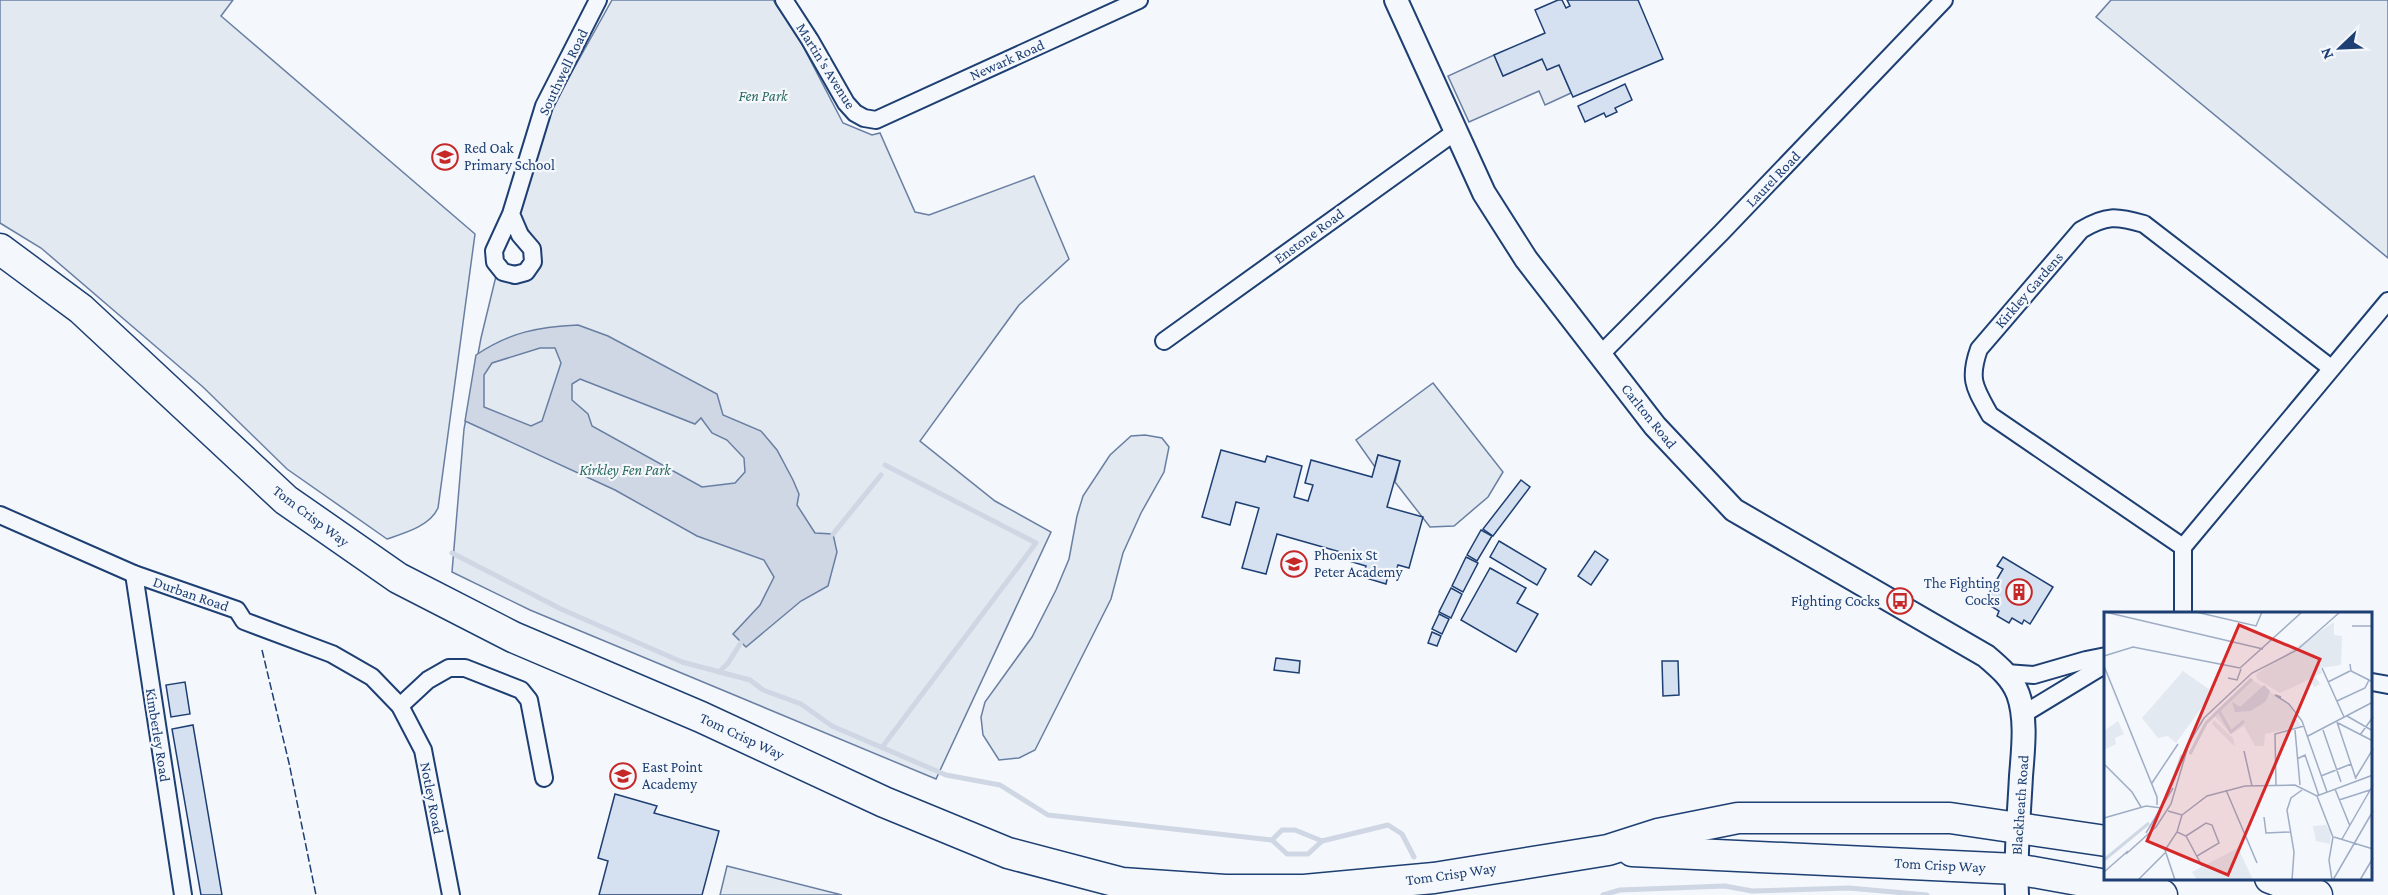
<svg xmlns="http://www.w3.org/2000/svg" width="2388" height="895" font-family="'Crimson Pro',serif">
  <rect width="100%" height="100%" fill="#f4f7fb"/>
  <!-- green -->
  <g fill="#e3e9f0" stroke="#687fa3" stroke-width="1.5">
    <path d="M0,0H233L221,16L475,234L438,508C430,526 405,533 387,539L287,469L203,387L41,248L0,223Z"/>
    <path d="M612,0H773L794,29L843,123L872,135L880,133L915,212L929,215L1034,176L1069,259L1019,305L920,441L995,501L1051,532L936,779L530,610L452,572L464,429L481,338L496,276L512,284L530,279C548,253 535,240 519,217L553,106Z"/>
    <polygon points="2111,0 2388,0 2388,258 2096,17"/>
    <polygon points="1433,383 1503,472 1488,497 1454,526 1430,527 1395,482 1400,461 1378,455 1375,467 1356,440"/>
    <polygon points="1145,435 1162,438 1169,447 1164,472 1141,513 1123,553 1111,599 1035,750 1019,758 999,760 983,735 981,717 985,702 1032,637 1056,590 1069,559 1077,516 1083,496 1110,455 1131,436"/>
    <polygon points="727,866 842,895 720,895"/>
  </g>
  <!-- parking -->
  <polygon fill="#e3e8f0" stroke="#687fa3" stroke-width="1.5" points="1494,55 1503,76 1542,59 1559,65 1571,93 1545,105 1539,91 1469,122 1448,76"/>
  <!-- water -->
  <path fill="#cfd7e4" stroke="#687fa3" stroke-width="1.5" fill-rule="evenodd" d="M578,325L608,336L717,394L723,415L761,431L777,450L793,480L799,494L797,505L815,533L833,534L837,552L828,586L801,601L746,647L733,634L760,605L774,577L764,560L697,536L615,490L465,421L476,355C510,332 538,327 578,325ZM540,348H555L561,363L542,421L531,426L484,407V375L492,363ZM580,379L695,424L701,418L712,433L727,440L744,458L745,472L735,483L702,487L592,426L588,414L572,400V384Z"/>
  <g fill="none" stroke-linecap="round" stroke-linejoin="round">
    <!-- stream -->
    <g stroke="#cfd7e4" stroke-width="5">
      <polyline points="833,534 881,475"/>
      <polyline points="452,553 561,609 682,662 750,680 763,690 801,704 832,726 946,775 1000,785 1048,815 1272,840 1282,830 1295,830 1322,841 1388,825 1402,834 1414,857"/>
      <polyline points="719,672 728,663 742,641"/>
      <polyline points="883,746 1036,543 885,465"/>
      <polyline points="1272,840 1287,854 1308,854 1322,841"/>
      <polyline points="1603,895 1620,890 1725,886 1752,891 1849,888 1927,895"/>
    </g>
  </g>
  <!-- building -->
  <g fill="#d5e0f0" stroke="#1d3f73" stroke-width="1.5">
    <polygon points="1558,0 1562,0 1566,8 1570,6 1567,0 1638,0 1663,59 1573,97 1559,65 1547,70 1542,59 1503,76 1494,55 1545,33 1535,10"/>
    <polygon points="1625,84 1632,100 1615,108 1617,112 1606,117 1604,113 1585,122 1578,106"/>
    <polygon points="1221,450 1265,462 1267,456 1302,466 1294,497 1308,501 1313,485 1305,483 1311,460 1372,477 1378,455 1400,461 1387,507 1423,517 1409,568 1398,565 1394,577 1388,575 1386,584 1363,577 1366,566 1349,561 1351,555 1277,534 1266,574 1242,568 1259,508 1236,502 1230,525 1202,517"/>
    <polygon points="1521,480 1530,487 1493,536 1483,529"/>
    <polygon points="1481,530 1492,536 1477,561 1467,555"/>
    <polygon points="1499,541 1546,569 1537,585 1490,557"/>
    <polygon points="1595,551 1608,560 1591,585 1578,576"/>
    <polygon points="1466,557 1478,563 1463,592 1452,586"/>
    <polygon points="2003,557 2053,587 2030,624 2024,620 2022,624 2012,618 2009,623 1997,616 1999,611 1989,605 1991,601 1986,598 2003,569 1997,566"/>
    <polygon points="1490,568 1526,588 1517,603 1538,614 1516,652 1461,620"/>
    <polygon points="1451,588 1462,594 1451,618 1439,612"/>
    <polygon points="1439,614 1449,619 1442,634 1432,629"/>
    <polygon points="1432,632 1441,636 1437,646 1428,643"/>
    <polygon points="1276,658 1300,661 1299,673 1274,670"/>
    <polygon points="1662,661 1678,661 1679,695 1663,696"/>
    <polygon points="185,682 190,714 171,717 166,685"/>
    <polygon points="193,725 222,895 201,895 172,729"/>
    <polygon points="615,794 657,806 654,813 719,831 702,895 599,895 608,861 598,858"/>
  </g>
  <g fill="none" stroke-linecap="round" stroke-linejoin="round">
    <!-- street casing -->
    <g stroke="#1d3f73" stroke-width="20">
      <g id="street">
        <polyline points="784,0 810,40 846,103 855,113 864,118 876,120 1139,0"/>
        <polyline points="511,214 520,235 532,249 533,262 526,272 515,275 503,272 495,262 494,251 511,214 544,106 598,0"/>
        <polyline points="1164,341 1455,132"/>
        <polyline points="1600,355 1721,233 1944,0"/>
        <polyline points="0,515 134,574 237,610 244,621 332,654 372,677 400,706 423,750 451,895"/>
        <path d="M2183,547L1990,415C1975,388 1968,380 1979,349L2081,230C2106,215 2116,216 2144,224L2331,368"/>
        <polyline points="134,574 183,895"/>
        <polyline points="2183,613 2183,547 2388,301"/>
        <polyline points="2006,673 2034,675 2086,660 2106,656"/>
        <polyline points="2372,682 2388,685"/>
        <polyline points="400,706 428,680 449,668 465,668 521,690 529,700 544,778"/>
        <polyline points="2022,715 2106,664"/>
      </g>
    </g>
    <!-- secondary casing -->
    <g stroke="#1d3f73" stroke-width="26">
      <path id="secondary" d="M1396,0L1484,193L1526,259L1655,426L1734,510L1986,656C1999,667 2012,678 2018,694C2027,719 2023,750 2021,776C2019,816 2015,855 2017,895"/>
    </g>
    <!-- highway casing -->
    <g stroke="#1d3f73" stroke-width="33">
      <g id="highway">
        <polyline points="0,249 81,309 286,500 398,578 513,637 701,717 884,802 1008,853 1122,883 1225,890 1304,890 1434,878 1608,850 1658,834 1738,818 1950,818 2106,841"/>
        <polyline points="1632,851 2016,869 2162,895"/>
        <polyline points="2270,878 2317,895"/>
      </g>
    </g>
    <!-- street -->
    <use href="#street" stroke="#f4f7fb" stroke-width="16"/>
    <!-- secondary -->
    <use href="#secondary" stroke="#f4f7fb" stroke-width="22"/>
    <!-- highway -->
    <use href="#highway" stroke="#f4f7fb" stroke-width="30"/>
    <!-- fence -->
    <polyline stroke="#1d3f73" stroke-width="1.5" stroke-dasharray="8 3" stroke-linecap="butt" points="262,650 289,763 316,895"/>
  </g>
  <!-- icons -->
  <defs>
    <g id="school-ring" transform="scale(1.35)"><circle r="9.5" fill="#f4f7fb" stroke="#c62828" stroke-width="1.5"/><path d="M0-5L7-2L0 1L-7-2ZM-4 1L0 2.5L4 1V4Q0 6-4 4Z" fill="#c62828"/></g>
    <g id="building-ring" transform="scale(1.35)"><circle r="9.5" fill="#f4f7fb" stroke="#c62828" stroke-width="1.5"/><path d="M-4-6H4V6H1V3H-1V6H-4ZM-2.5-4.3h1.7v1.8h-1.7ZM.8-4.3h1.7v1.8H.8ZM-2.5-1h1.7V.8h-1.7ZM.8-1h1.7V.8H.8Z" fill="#c62828"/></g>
    <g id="bus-ring" transform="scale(1.35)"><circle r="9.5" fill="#f4f7fb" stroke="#c62828" stroke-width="1.5"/><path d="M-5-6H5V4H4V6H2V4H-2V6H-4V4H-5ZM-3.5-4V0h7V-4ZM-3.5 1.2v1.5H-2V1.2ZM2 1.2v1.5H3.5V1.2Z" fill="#c62828"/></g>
  </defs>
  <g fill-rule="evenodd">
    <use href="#school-ring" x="445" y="157"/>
    <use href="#school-ring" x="1294" y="564"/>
    <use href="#building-ring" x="2019" y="592"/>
    <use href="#bus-ring" x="1900" y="601"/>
    <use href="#school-ring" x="623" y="776"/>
  </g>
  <g text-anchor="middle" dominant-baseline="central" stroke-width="4.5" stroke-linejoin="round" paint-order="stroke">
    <!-- street labels -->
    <g font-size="15" fill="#1d3f73" stroke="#f4f7fb">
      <text transform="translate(1007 60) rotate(-24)">Newark Road</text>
      <text transform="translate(826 66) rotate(58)">Martin's Avenue</text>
      <text transform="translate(563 72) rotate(-64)">Southwell Road</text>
      <text transform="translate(1773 179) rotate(-46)">Laurel Road</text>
      <text transform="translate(1309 236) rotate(-36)">Enstone Road</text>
      <text transform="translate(2029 290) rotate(-49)">Kirkley Gardens</text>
      <text transform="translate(1649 416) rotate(51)">Carlton Road</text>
      <text transform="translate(311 516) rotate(37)">Tom Crisp Way</text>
      <text transform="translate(191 594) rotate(19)">Durban Road</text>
      <text transform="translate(158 735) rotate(81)">Kimberley Road</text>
      <text transform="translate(742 736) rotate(25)">Tom Crisp Way</text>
      <text transform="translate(432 798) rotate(79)">Notley Road</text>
      <text transform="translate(2020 805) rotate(-86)">Blackheath Road</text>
      <text transform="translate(1940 865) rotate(3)">Tom Crisp Way</text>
      <text transform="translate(1451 874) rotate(-8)">Tom Crisp Way</text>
    </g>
    <!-- park labels -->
    <g font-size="15" font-style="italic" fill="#2c6c60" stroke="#f4f7fb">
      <text x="763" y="96">Fen Park</text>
      <text x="625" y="470">Kirkley Fen Park</text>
    </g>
    <!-- poi labels -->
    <g font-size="15" fill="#1d3f73" stroke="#f4f7fb" text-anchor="start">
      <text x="464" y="148">Red Oak<tspan x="464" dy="17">Primary School</tspan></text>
      <text x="1314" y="555">Phoenix St<tspan x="1314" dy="17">Peter Academy</tspan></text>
      <text x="2000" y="583" text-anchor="end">The Fighting<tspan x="2000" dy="17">Cocks</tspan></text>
      <text x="1880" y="601" text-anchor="end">Fighting Cocks</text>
      <text x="642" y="767">East Point<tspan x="642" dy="17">Academy</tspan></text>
    </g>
  </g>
  <!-- overview -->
  <g transform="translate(2104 612)">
    <rect width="268" height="268" fill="#f4f7fb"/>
    <path d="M230,10V23L238,24L237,53L216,56L218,61L211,64L216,72L210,75L206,67L176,81L153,67L152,62ZM79,59L109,80L72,131L64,124L54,126L38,106ZM146,66L185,93L197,114L161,122L160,134H151L140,114L127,122L109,102ZM110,108L129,126L131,135L108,112ZM14,109L20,122L11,126L12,132L0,138V119ZM222,213L227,220L226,232L212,229L209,214ZM134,236L149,268H93L88,260Z" fill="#e3e9f0"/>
    <path d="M160,73L166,79L162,89L147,99L131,100L128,90L136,95Z" fill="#cfd7e4"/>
    <path fill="none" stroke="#cfd7e4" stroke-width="3" d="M115,99L127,120L140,109M86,142L102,111L148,67M67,174L78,143M0,248L45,211"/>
    <path fill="none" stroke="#9eadc5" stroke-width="1.5" d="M1,0L159,37M92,0L152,14L158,0M248,14H269M0,44L29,35L136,56M246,52L247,59L269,70M0,54L53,185V193M136,56L198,0M218,56L240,105M124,66L133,68L137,57M224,70L246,59M177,85L171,83L185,92L198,109L223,180M233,89L261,76L265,68M243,104L269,119M233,110L252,167M234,111L269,129M191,118L196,173M219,118L237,170M256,123L269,105M204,124L269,90M140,139L148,174M193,147L201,143L215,184M0,152L28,180L37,195M217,164L247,152M252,165L269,137M48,171L74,132M172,173L171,122L200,114M231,177L246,214M122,178L153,251M213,184L229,225L225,248L228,268M235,188L266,178M64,199L78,203L103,184L141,174L191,173L213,184L269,163M160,205L162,221L186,220M0,206L42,194L58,196M73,220L82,224L98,254M42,221L69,176M82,224L102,211L108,213L115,231L93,244M230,225L269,237M238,227L269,173M22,242L52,215L67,192L85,131L100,106L148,61L193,38L236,0M0,260L24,239M34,268L62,240M71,268L61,238L73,220L78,203M188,268L190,240L183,198L187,186L198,178M229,268L269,199M256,268L269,246"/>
    <path fill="#d62828" fill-opacity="0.15" stroke="#d62828" stroke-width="3" d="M135,13L216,47L124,263L43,229Z"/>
    <rect width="268" height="268" fill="none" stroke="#1d3f73" stroke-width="3"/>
  </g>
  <!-- north arrow -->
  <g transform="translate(2340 48) rotate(247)" stroke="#f4f7fb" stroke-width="4.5" paint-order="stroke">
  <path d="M0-4.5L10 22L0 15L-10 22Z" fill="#1d3f73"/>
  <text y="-9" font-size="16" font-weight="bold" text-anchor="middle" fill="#1d3f73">N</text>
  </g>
</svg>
